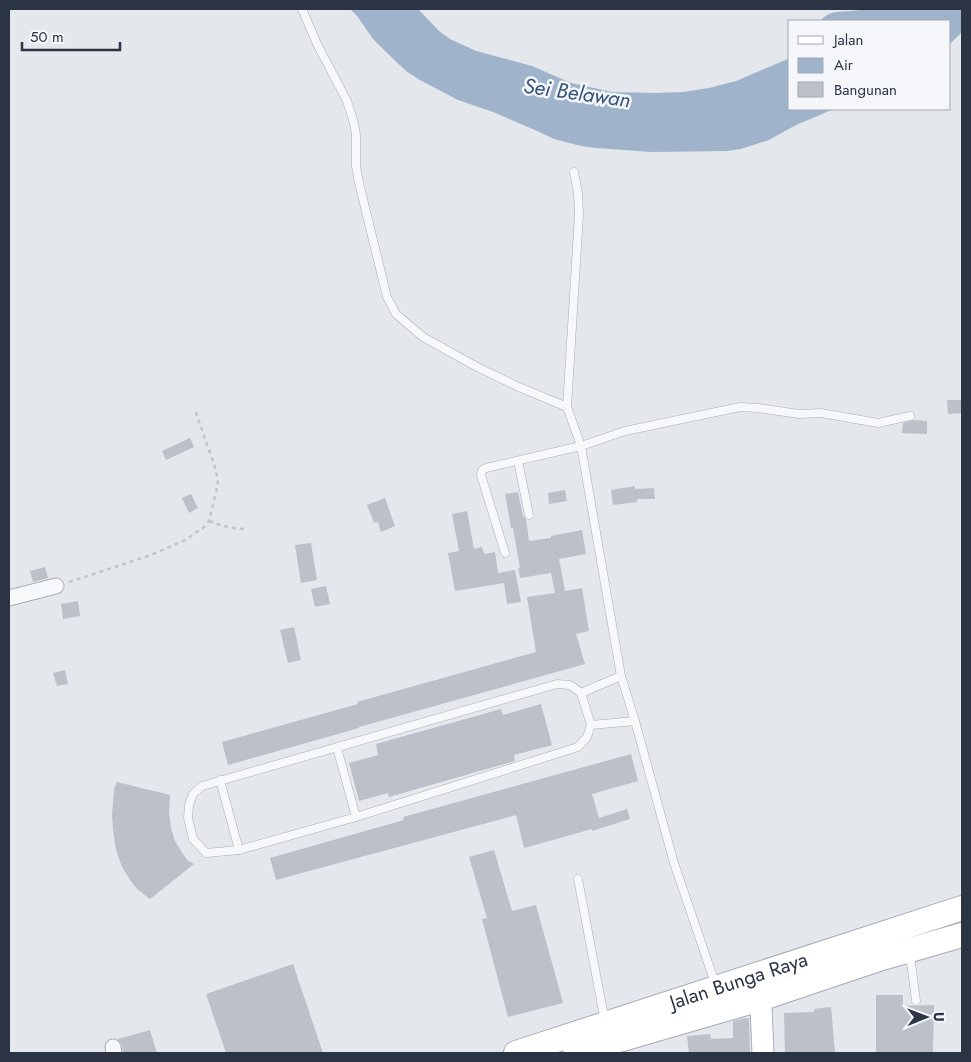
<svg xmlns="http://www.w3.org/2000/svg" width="971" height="1062" font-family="Jost,sans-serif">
  <rect width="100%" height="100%" fill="#e4e7ec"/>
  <!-- water -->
  <g fill="#9fb4cb">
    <polygon points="350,9 418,9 439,31 450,39 476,51 532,66 571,83 612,92 655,93 683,92 709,88 736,81 790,58 790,109 834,109 796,125 769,140 741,149 727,151 652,152 596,148 581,146 554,139 535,130 493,112 458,100 418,79 406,71 385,51 373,39 357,16"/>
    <path d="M863,9H962V32L950,44V21H820C832,7 847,14 863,9Z"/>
  </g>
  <!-- building -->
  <g fill="#bbc0c9">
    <polygon points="947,400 961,400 962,413 948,414"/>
    <polygon points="914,420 927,421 927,434 902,433 903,423"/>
    <polygon points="190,438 194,447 166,460 162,451"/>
    <polygon points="635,486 635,489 654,488 655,499 637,499 637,502 613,505 611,490"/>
    <polygon points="565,490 567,501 549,504 548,493"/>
    <polygon points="518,492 523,516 526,519 529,541 551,538 551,536 582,530 586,554 559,559 565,591 582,588 589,631 576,634 585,664 359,727 359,728 228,765 222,742 358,704 357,702 536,652 527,597 555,593 551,573 520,578 518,568 520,568 513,528 511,528 505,494"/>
    <polygon points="191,494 198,508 189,513 182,498"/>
    <polygon points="385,498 395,526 381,532 378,522 374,523 367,505"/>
    <polygon points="467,511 474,549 482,547 484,554 495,552 498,573 515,570 521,602 507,604 504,583 455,591 448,553 459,551 452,514"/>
    <polygon points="311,543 317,580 301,583 295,545"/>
    <polygon points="45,567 48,578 33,582 30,571"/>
    <polygon points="326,586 330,604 315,607 311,589"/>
    <polygon points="78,601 80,616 63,619 61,604"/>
    <polygon points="294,627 301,660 288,663 280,630"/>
    <polygon points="65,670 68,684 57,686 53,673"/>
    <polygon points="541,704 552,745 514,755 515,761 504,764 389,797 388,793 359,801 349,763 378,755 376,744 501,709 503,715"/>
    <polygon points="631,754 638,781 592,794 599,818 627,809 630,819 592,831 592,829 524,848 516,815 276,880 270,858 404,820 403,817"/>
    <polygon points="117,782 170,795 169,812 171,828 175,841 181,851 188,861 194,864 150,899 137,889 130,880 122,867 116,850 113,830 112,815 114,789"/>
    <polygon points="494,850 512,911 536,905 563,1003 508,1017 482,919 487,918 469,857"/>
    <polygon points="293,964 323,1053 226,1053 206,994"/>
    <polygon points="876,995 903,995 903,1006 934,1005 933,1053 876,1053"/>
    <polygon points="831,1007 835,1053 785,1053 784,1013 814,1012 814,1009"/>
    <polygon points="745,1018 749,1018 750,1053 689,1053 687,1036 710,1034 711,1039 733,1038 733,1021"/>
    <polygon points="150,1030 157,1053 123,1053 122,1045 118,1039"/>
  </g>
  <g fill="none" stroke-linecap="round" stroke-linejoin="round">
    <!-- lane casing -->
    <g stroke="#a9aeb6" stroke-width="9">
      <g id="lane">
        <polyline points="302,9 317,44 347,101 354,123 356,135 356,166 359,183 387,297 396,314 423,337 479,368 519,387 567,407"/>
        <polyline points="574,172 578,193 579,214 567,407 581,446 621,676 635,721 674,863 716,986"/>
        <polyline points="518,461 529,515"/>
        <polyline points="505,553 481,475 482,470 486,468 581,446 625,431 740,407 758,408 799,414 821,413 878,423 910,416"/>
        <polyline points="621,676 581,693 570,685 557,684 202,786 193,794 189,805 188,818 193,839 206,853 239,850 356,817 578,747 587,737 591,725 635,721"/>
        <polyline points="581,693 591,725"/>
        <polyline points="337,748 356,817"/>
        <polyline points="220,780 239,850"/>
        <polyline points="578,879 605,1022"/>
        <polyline points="910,954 916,1001"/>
      </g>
    </g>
    <!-- street casing -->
    <g stroke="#a9aeb6" stroke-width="17">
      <g id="street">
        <polyline points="9,598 56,586"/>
        <polyline points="113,1047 114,1053"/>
      </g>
    </g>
    <!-- secondary casing -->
    <g stroke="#a9aeb6" stroke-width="23">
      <polyline id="secondary" points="760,984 763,1053"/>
    </g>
    <!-- primary casing -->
    <g stroke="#a3abb7" stroke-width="26">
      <g id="primary">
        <path id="s1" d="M516,1053L962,908"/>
        <polyline points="575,1053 612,1042 760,999 882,958 962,935"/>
      </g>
    </g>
    <!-- path -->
    <g stroke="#c2c5cb" stroke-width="2.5" stroke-dasharray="4 4" stroke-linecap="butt">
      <path d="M209,521C222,526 233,529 247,529"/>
      <polyline points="69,582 151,555 185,540 204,527 209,521 218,484 216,470 195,410"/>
    </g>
    <!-- lane -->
    <use href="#lane" stroke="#f7f8fa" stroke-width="8"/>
    <!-- street -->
    <use href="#street" stroke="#f7f8fa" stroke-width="15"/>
    <!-- secondary -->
    <use href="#secondary" stroke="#fff" stroke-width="21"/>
    <!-- primary -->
    <use href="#primary" stroke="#fff" stroke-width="24"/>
  </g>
  <g text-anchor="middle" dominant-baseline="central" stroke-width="5" stroke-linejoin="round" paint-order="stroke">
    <!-- street labels -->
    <g font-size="20" fill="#2b3444" stroke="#f4f6f9">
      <text stroke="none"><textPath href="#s1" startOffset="234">Jalan Bunga Raya</textPath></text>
    </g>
    <!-- water labels -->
    <g font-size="21" font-style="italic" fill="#345279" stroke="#f4f6f9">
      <text transform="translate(577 93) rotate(8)">Sei Belawan</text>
    </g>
  </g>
  <!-- border -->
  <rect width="971" height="1062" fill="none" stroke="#2b3444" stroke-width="20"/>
  <!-- legend -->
  <rect x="788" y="20" width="162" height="90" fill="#f4f6f9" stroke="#a4a8b1"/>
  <rect x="798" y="36" width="25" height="8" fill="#ffffff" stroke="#a4a8b1"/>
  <text x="834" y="45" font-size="15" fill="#2b3444">Jalan</text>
  <rect x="798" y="58" width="25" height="15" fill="#9fb4cb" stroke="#a4a8b1"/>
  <text x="834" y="70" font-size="15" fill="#2b3444">Air</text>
  <rect x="798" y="82" width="25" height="15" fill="#bbc0c9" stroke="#a4a8b1"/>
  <text x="834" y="95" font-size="15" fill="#2b3444">Bangunan</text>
  <!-- north arrow -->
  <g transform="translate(926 1017) rotate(89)" stroke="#f4f6f9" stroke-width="4" paint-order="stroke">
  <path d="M0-4L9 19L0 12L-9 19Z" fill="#2b3444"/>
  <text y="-8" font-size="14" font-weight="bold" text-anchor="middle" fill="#2b3444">U</text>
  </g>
  <!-- scale -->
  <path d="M22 42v8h98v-8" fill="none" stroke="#2b3444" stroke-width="2.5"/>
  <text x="30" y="42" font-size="15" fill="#2b3444" stroke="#f4f6f9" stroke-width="4" paint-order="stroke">50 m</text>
</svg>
